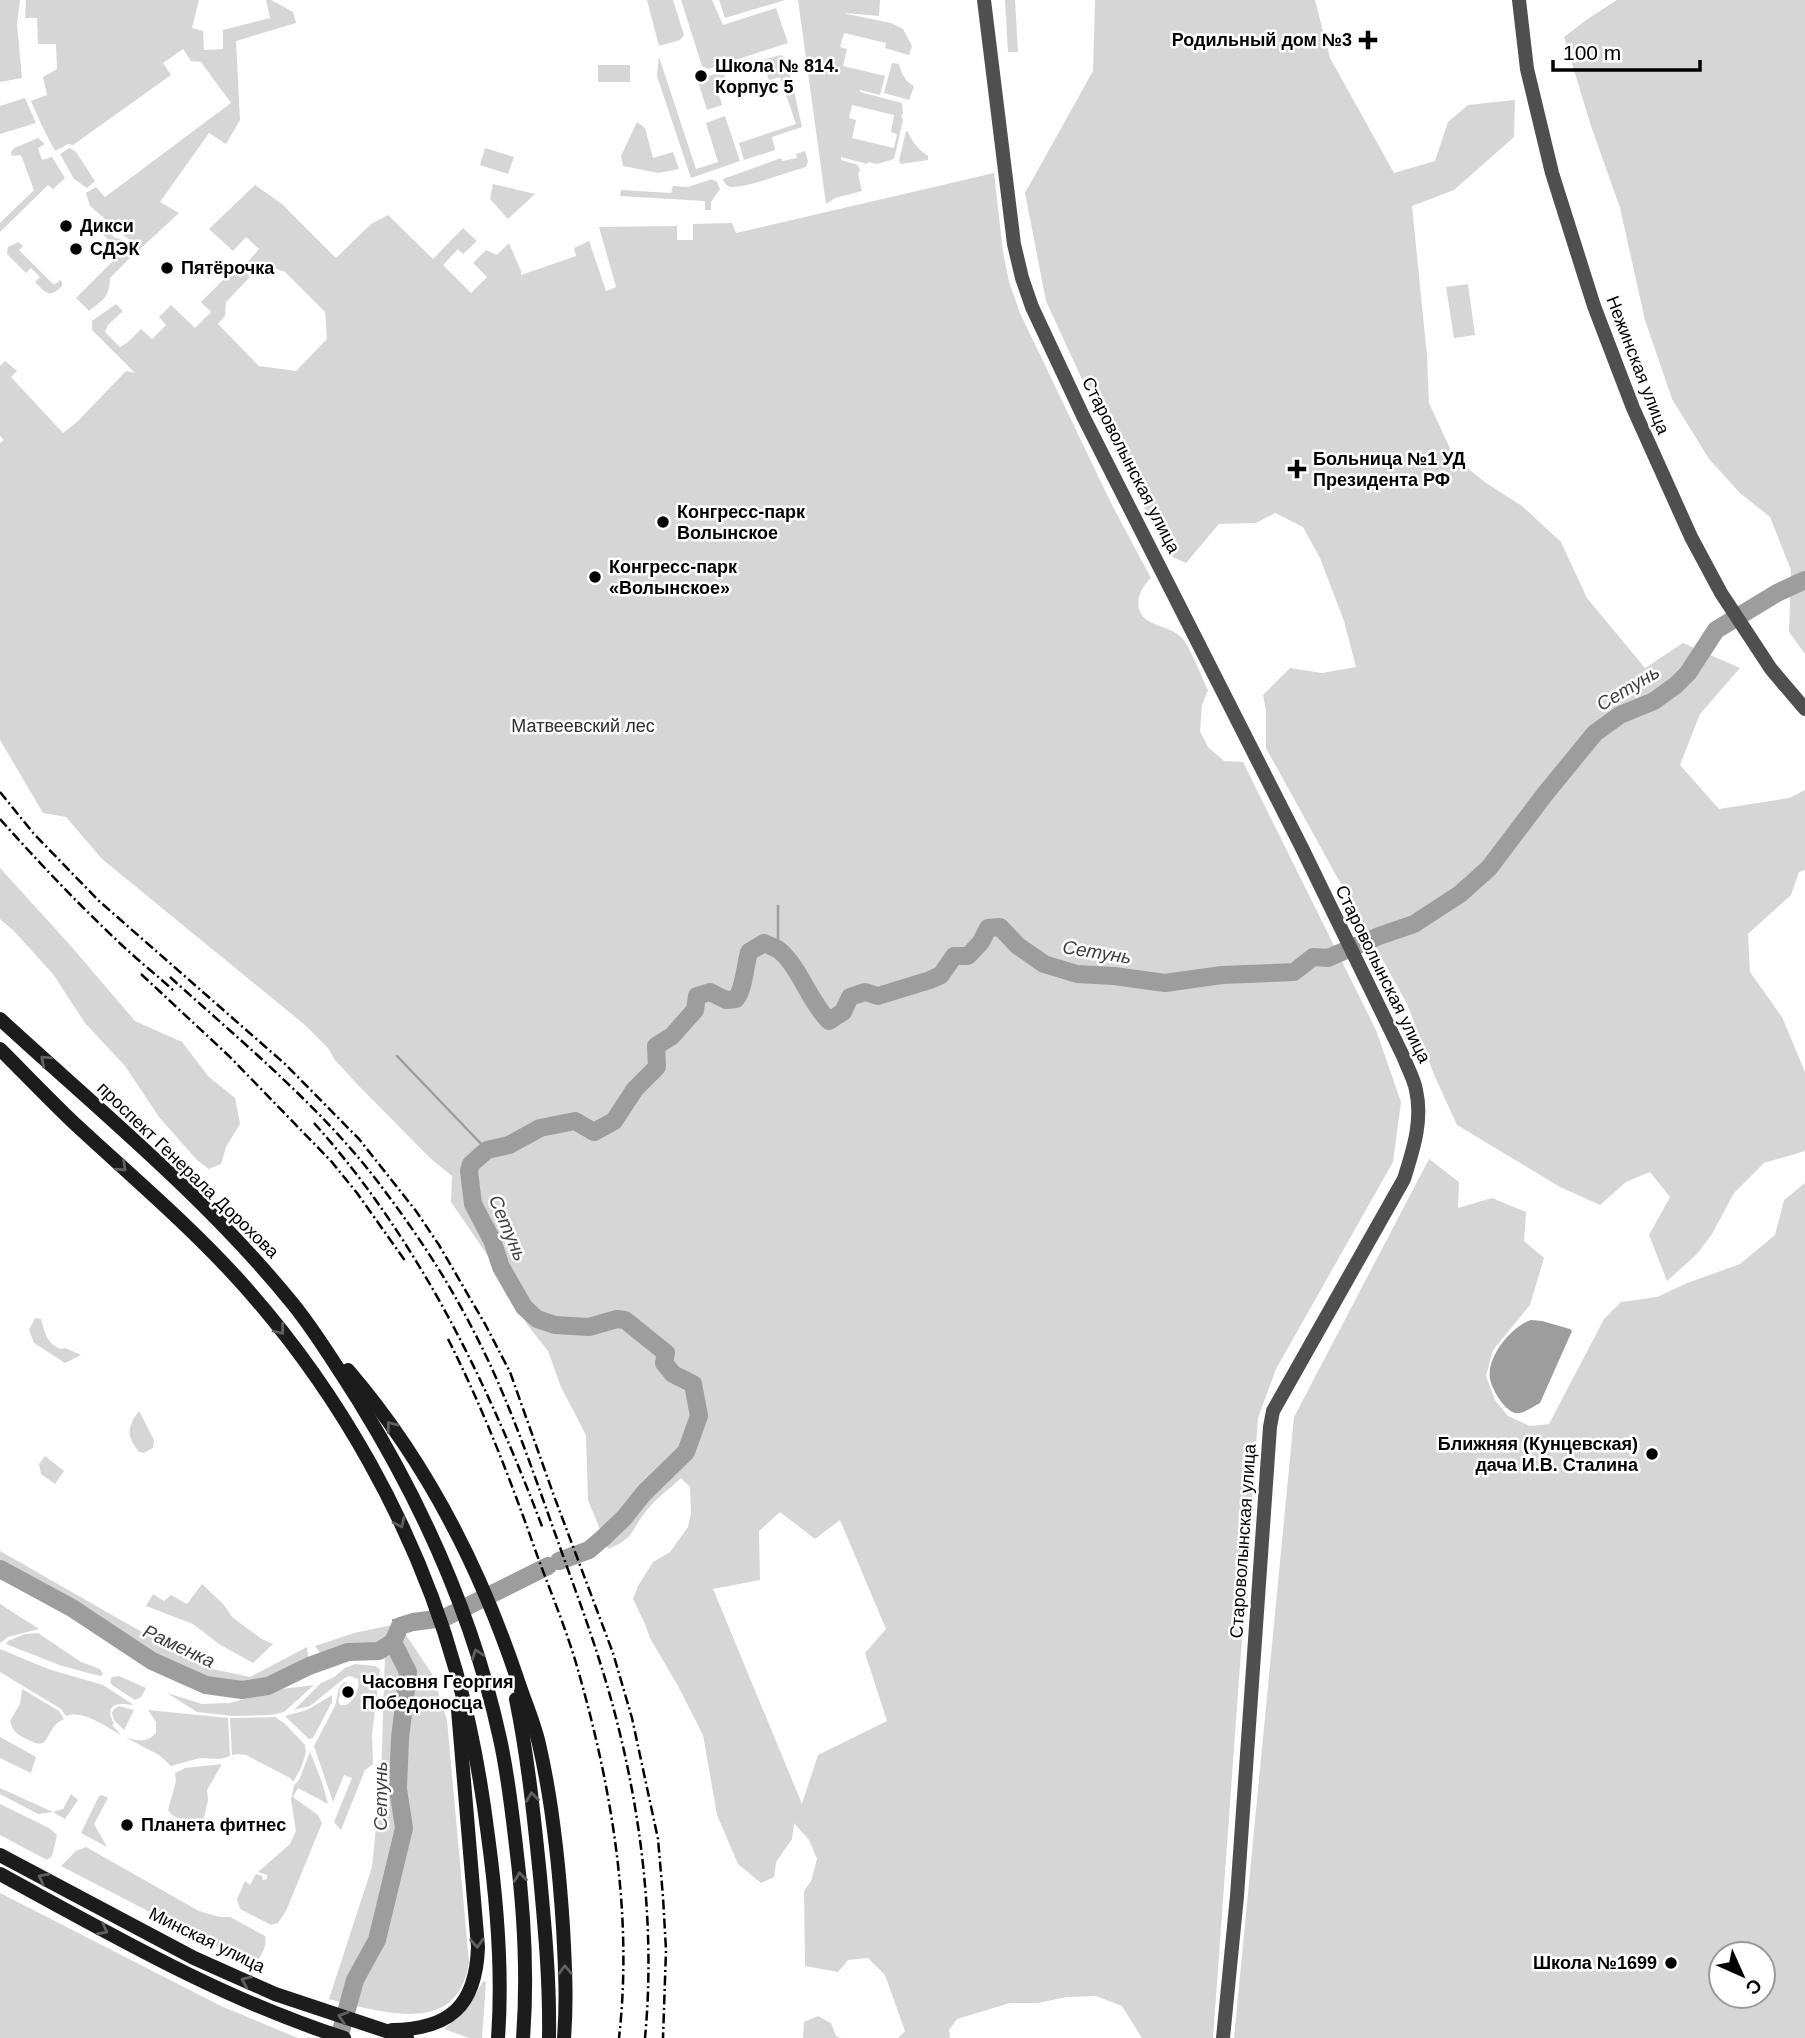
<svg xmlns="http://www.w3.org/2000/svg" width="1805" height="2038" font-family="Arial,sans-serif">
  <rect width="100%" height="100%" fill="#fff"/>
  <!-- green -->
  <g fill="#d6d6d6" fill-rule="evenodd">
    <polygon points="0,0 20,0 17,24 22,78 0,82"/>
    <polygon points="26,0 199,0 192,28 203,31 204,50 223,49 223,30 270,18 266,0 271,0 293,12 296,23 236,41 240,120 226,144 209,133 160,202 179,213 140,249 90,206 86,193 96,187 105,197 231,103 201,62 191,61 183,49 163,63 171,75 73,145 68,144 55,151 42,126 31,101 47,95 43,77 57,69 56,44 38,44 37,18 25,18"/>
    <polygon points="647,0 673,0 684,35 680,40 659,46"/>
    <polygon points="681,0 712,0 723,25 776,8 788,43 708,69 702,66"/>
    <polygon points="719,0 785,0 725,18"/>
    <path d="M798,0H880L879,16L845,13L847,14L891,23L903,29L912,46L909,55L885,48L886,43L844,33L840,47L847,49L843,66L885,76L880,95L860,90V92L902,103L903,114L901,116L903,120L894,159L877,164L868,162L867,164L841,157V160L858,165L860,170L858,174L862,191L835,198L826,204ZM852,105L894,115L891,132L897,134L894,148L852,138L856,120L849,118Z"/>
    <polygon points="1005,0 1015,0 1018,52 1008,52"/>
    <polygon points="1095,0 1315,0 1330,58 1394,173 1435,161 1448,122 1468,105 1515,100 1514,137 1454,190 1412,206 1427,356 1429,403 1454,457 1486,483 1522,506 1561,542 1587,598 1645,668 1683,643 1740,668 1700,714 1680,765 1719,809 1789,798 1805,790 1805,870 1799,872 1791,895 1748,934 1750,972 1782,1017 1805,1072 1805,1151 1764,1163 1734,1193 1712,1234 1697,1254 1667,1281 1649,1235 1670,1197 1650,1172 1626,1182 1600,1205 1560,1187 1457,1125 1435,1077 1407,1004 1266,748 1266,711 1263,695 1290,668 1322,673 1356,667 1344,621 1320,558 1303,527 1275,513 1256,523 1219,524 1186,563 1168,555 1108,436 1046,301 1025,193 1093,71"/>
    <polygon points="1617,0 1805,0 1805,654 1789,632 1791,570 1770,517 1741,494 1709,459 1672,399 1645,320 1620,208 1591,126 1564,37 1589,18"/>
    <polygon points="781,55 784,57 792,82 802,127 772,137 775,150 744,160 739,143 796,124 780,77 769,80 762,60"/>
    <polygon points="659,57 696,169 718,162 706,123 725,116 740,161 691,178 657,76"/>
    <path d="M892,63L899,64C901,73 906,83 914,86L909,100L884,93Z"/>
    <rect x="598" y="65" width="32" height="17"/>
    <polygon points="720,72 725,76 730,91 719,95 722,105 707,110 699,85 703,78"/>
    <polygon points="25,98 36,123 0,134 0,106"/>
    <polygon points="637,122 645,128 653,158 673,152 679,169 658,173 623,166 621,156"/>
    <path d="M906,131L908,132C912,142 919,150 928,156V160L901,164L899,161Z"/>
    <polygon points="38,138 45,144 38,148 42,160 52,157 65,178 53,189 48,185 0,232 0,223 34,190 21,155 12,156 11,152 14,148"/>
    <polygon points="70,148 76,152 95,181 87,188 74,179 60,154"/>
    <polygon points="485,148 514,157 508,174 480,165"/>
    <path d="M805,151L808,161L806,167C791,171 743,189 730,187C725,185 725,183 723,179L781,158L782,161L797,158L796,154Z"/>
    <path d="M994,173L1003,252L1009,282L1020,313L1112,505L1151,578C1140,588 1131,608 1147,620C1157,627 1172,628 1181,637C1189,644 1202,678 1208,690L1202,705L1200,731L1208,747L1224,761L1243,762L1376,1030L1401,1102L1393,1162L1276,1369L1258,1418L1213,2038H1142L1122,2006L1096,1996L1067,1997L1038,2003H1010L957,2019L949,2030L950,2038H898L905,2031L885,1975L868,1958L848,1960L838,1972L805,1966L804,1891L811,1881L817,1859L809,1840L794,1823L792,1839L776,1862L774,1877L761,1883L738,1864L717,1815L703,1735L678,1686L650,1638L645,1624L633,1599L638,1586L653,1562L670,1552L688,1527L691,1513L690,1487L681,1478C670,1489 656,1498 647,1510C631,1529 636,1538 608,1549L588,1500L586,1435L561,1387L548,1351L526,1323L501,1275L451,1202L452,1176L430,1158L358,1085L335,1060L328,1048L305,1025L102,859L66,817L43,813L0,740V443L4,440L0,436V366L5,361L17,371L11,377L63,433L76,423L126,371L135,373L92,330V321L116,304L123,311L108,325L105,332L120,347L127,343L141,329L152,339L166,325L159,317L171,305L195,328L211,312L201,302L238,265L250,277L226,302L225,316L218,324L259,366L296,371L327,339L325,312L285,272L262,264L247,263L259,249L246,237L233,251L209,229L255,185L282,204L336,258L371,224L388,215L433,259L463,228L477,241L463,254L458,249L443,265L471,293L487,277L473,263L486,250L497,255L509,243L521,271V275L576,256L574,248L589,241L606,291L616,287L599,227L677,226V240H693V224L732,223L736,233ZM780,1512L815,1539L840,1520L886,1629L865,1653L887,1721L818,1755L802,1804L713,1589L760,1580L759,1531Z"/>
    <polygon points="712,179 717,182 720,189 711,202 711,210 705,210 705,201 620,196 621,190 671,193 673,186 688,187"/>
    <polygon points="493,184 535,194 508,219 490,199"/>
    <path d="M95,226L105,228L115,238L121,239L137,251L110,278C109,298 104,299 89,311L76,298L121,253Z"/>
    <path d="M18,242L23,246L19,250L54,285L60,280L62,282V286C49,299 46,293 35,282L40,277L31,268L26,273L7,254L8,247Z"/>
    <polygon points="1468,284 1475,335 1454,338 1446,287"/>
    <polygon points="0,868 70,945 135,1021 182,1042 209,1077 235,1098 240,1124 226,1147 221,1164 209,1169 197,1160 159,1117 125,1066 85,1023 53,974 13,930 0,919"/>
    <path d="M1429,1159L1459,1182L1458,1208L1492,1198L1526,1212L1524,1241L1544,1258L1530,1305L1493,1350L1486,1376L1495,1400L1508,1416L1530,1426L1549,1424L1604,1319L1621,1302L1657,1297L1687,1283L1740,1264L1775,1235L1784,1200L1805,1183V2038H1234L1294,1417ZM1721,1954H1763V1996H1721Z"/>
    <path d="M35,1318L41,1319C45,1333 46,1343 61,1349L65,1348L81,1355L65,1363L34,1343L29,1330Z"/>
    <path d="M139,1411L154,1440L153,1448L144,1453L139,1452C126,1436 127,1427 139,1411Z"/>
    <polygon points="45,1456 64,1471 55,1484 41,1474 39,1464"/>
    <polygon points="0,1551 203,1667 250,1677 307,1647 309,1666 268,1686 242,1690 206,1685 152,1661 72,1608 0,1569"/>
    <polygon points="202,1584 223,1604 233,1618 262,1639 273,1644 253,1663 219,1644 193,1624 146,1606 153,1594 164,1601 171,1595 187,1604"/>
    <polygon points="0,1604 39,1629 8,1637 0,1643"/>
    <path d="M397,1624L400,1626L432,1674L447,1720L469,1962C458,2038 381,2012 329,1999L372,1867L381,1777L385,1654L329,1665L315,1646L354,1633Z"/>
    <polygon points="38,1633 81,1662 100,1669 103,1674 101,1676 96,1675 62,1666 6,1644 8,1641 25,1634"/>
    <path d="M0,1649L48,1669L103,1685L131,1703L133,1705C116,1702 104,1704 114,1724L112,1725L121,1735C107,1727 82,1709 66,1716L61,1709L0,1672Z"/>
    <path d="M355,1664L375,1666L380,1669L372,1735L373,1764L365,1770L341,1830L334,1822L352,1778L344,1775L333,1802L314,1746L335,1706L339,1688L343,1683L347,1682L338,1700L340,1705H346C355,1700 360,1690 358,1679L350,1676L346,1677L310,1706L294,1710L321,1683L334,1677L345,1668Z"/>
    <polygon points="119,1676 146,1688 141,1697 135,1700 112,1685 110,1681 112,1677"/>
    <polygon points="314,1685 284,1712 271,1715 233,1716 197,1712 167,1693 202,1704 230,1703 282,1689"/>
    <path d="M22,1689L59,1711L64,1719C42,1729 53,1755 25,1738C16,1734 13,1731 10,1721L20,1704Z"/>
    <polygon points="332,1695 332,1702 313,1738 309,1739 285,1716 307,1710"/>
    <polygon points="119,1706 134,1710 124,1730 114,1720 112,1713 114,1709"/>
    <path d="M148,1710L228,1718L230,1756L220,1759L200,1758L171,1766L159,1755L125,1737C137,1741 147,1743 156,1733V1722Z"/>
    <polygon points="275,1717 284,1723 305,1745 306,1752 301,1768 293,1782 290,1778 246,1755 239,1754 232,1755 230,1718"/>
    <polygon points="0,1737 36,1757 31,1773 0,1758"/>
    <polygon points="310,1752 322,1782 328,1804 298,1788 293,1797 318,1815 322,1823 286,1911 278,1923 271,1925 240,1909 237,1899 245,1881 250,1885 256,1874 262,1876 263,1880 267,1879 267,1875 258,1872 290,1844 296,1831 291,1800 294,1785 299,1780"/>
    <polygon points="222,1764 207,1790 208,1800 203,1822 195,1827 172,1815 168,1810 176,1781 175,1773 185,1768"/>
    <polygon points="0,1788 53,1812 63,1809 71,1794 78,1800 65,1819 53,1812 38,1814 0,1794"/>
    <polygon points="102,1795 108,1798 94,1824 107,1847 81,1833 99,1796"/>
    <polygon points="0,1804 49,1828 57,1835 52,1856 47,1860 0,1835"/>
    <path d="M86,1847L199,1911L220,1917H230L265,1936C268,1947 260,1957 254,1966L61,1866L76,1851Z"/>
    <polygon points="0,1893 221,2006 298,2038 0,2038"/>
    <path d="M483,1981L486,1982L482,2038H469L444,2029C461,2016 473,2001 483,1981Z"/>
    <polygon points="818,2016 831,2023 836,2036 841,2038 803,2038 804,2022"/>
  </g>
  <!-- water -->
  <path fill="#9d9d9d" d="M1531,1320L1542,1321L1570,1329L1572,1331L1540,1403C1534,1406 1526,1412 1520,1413C1507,1416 1492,1390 1490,1379C1486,1357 1512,1326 1531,1320Z"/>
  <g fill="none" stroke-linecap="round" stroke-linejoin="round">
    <!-- stream -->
    <g stroke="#9d9d9d" stroke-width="2.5">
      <polyline points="778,949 778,906"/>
      <polyline points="397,1056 487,1150"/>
      <polyline points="393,1620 400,1626"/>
    </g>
    <!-- river -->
    <g stroke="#9d9d9d" stroke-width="18">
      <path d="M559,1561L589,1550L603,1538L624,1518L644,1493L686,1452L699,1416L693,1384L673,1374L664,1363L666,1353L625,1320L617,1319L589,1327L555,1325L537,1319L524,1307L501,1267L492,1240L473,1204L469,1171L471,1164L487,1150L509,1145L540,1128L575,1121L594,1132L614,1121L635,1089L657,1067L656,1046L672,1036L695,1010L697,996L710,992L726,1000L736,999C744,989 745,966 749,952L764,943C769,946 776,947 780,951C800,968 809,1001 829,1021L843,1012L850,997L865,992L878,996L930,980L941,975L954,956H968L981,942L988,928L1000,927L1018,946L1044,964L1077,974L1114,976L1165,983L1222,975L1294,972L1313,957L1328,958L1379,936L1414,924L1460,894L1489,868L1545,794L1595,733L1620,715L1654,701L1676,685L1688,673L1716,630L1777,593L1805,580"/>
      <polyline points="0,1569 72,1608 152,1661 206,1685 242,1690 268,1686 309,1666 348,1652 379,1651 393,1642"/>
      <polyline points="339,2038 355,1980 377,1940 404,1828 398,1789 400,1738 408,1672 393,1642 400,1626 413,1622 444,1618 548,1566"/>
    </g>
    <!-- tertiary -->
    <g stroke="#4f4f4f" stroke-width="14">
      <path d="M984,0L1014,244L1022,278L1032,307L1083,416L1302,848L1404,1058C1408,1069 1414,1079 1416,1090C1423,1121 1413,1150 1404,1179L1273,1411L1270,1427L1237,1896L1223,2038"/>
      <polyline points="1519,0 1527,69 1552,173 1594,306 1633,408 1691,537 1721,593 1771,669 1805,709"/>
    </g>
    <!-- secondary -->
    <g stroke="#1c1c1c" stroke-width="14">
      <path d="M0,1019C100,1111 207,1198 293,1304C318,1335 338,1369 360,1403C424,1507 474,1619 500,1739C508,1775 512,1811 516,1846C524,1910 528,1974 523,2038"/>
      <path d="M0,1049C25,1074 49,1099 74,1123C129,1174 187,1223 238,1279C338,1389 416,1527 456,1671C471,1725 481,1780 488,1836C497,1902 503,1971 498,2038"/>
      <path d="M348,1370C426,1461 479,1565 517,1678C524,1700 534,1722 539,1744C553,1804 559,1865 563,1927C565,1964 567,2001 564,2038"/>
      <path d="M516,1699C528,1758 534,1817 540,1876C545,1930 550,1983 549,2038"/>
      <polyline points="0,1855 194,1958 275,1994 407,2038"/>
      <path d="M0,1874C112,1935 222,1999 344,2038"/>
      <path d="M392,2030C450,2029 476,2006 478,1947L458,1710"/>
    </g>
    <!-- rail -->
    <g stroke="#000" stroke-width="2.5" stroke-dasharray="10 3.5 2 3.5" stroke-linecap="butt">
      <polyline points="0,792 34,834 99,901 285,1064 359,1139 416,1211 439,1245 485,1324 510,1372 554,1496 613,1653 632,1718 658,1839 663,1897 666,1950 663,2038"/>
      <path d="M0,819C40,864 81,907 125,948C141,963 158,976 174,991"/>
      <polyline points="141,974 229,1056 331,1161 357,1193 406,1262"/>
      <path d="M170,977C245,1045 324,1109 384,1190C417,1234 447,1279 472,1328C507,1394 531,1466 556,1536C570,1576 585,1615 598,1656C637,1776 657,1912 645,2038"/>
      <path d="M314,1123C419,1240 488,1383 543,1529"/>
      <path d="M448,1339C483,1408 511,1481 537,1555C551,1593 567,1631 578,1670C612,1789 633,1914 619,2038"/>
    </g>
  </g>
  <!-- one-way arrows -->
  <defs><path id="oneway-chevron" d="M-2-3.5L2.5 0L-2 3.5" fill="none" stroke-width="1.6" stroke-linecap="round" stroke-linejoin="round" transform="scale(1.75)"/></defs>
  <g stroke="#606060">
    <use href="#oneway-chevron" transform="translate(45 1060) rotate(-138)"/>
    <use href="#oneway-chevron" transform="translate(122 1167) rotate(43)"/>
    <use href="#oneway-chevron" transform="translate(280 1330) rotate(52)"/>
    <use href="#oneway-chevron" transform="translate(391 1426) rotate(-127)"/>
    <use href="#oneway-chevron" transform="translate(400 1523) rotate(65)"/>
    <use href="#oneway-chevron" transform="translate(477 1654) rotate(-109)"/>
    <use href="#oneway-chevron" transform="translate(532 1797) rotate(-97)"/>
    <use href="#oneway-chevron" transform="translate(520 1877) rotate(-97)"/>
    <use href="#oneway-chevron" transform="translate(43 1878) rotate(-152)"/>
    <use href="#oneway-chevron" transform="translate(103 1930) rotate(28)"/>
    <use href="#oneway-chevron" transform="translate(477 1943) rotate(87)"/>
    <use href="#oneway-chevron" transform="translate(565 1970) rotate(-92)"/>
    <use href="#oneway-chevron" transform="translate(246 1981) rotate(-156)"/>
    <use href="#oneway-chevron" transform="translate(343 2017) rotate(-162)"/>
  </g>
  <!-- markers -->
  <g fill="#000" stroke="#fff" stroke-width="2.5">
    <path d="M1364.5 29.5h7v7h7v7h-7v7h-7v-7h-7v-7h7z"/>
    <circle cx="701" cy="76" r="7"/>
    <circle cx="66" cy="226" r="7"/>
    <circle cx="76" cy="249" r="7"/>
    <circle cx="167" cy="268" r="7"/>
    <path d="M1293.5 458.5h7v7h7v7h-7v7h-7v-7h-7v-7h7z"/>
    <circle cx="663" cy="522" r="7"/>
    <circle cx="595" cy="577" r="7"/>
    <circle cx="1652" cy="1454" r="7"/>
    <circle cx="348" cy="1692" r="7"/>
    <circle cx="127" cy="1825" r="7"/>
    <circle cx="1671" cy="1963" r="7"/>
  </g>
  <g text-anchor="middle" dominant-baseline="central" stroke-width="5" stroke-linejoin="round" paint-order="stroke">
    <!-- poi labels -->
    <g font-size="18" font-weight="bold" fill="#000" stroke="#fff" text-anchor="start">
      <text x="1352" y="40" text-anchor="end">Родильный дом №3</text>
      <text x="715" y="66">Школа № 814.<tspan x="715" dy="21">Корпус 5</tspan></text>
      <text x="80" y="226">Дикси</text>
      <text x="90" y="249">СДЭК</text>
      <text x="181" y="268">Пятёрочка</text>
      <text x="1313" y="459">Больница №1 УД<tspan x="1313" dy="21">Президента РФ</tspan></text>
      <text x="677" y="512">Конгресс-парк<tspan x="677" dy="21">Волынское</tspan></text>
      <text x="609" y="567">Конгресс-парк<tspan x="609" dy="21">«Волынское»</tspan></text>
      <text x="1638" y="1444" text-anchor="end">Ближняя (Кунцевская)<tspan x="1638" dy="21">дача И.В. Сталина</tspan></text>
      <text x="362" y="1682">Часовня Георгия<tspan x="362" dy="21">Победоносца</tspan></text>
      <text x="141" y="1825">Планета фитнес</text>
      <text x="1657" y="1963" text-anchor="end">Школа №1699</text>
    </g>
    <!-- street labels -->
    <g font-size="18" fill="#000" stroke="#fff">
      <text transform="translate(1638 365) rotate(69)">Нежинская улица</text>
      <text transform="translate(1131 465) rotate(63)">Староволынская улица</text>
      <text transform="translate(1383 974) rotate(64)">Староволынская улица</text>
      <text transform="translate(188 1170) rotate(44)">проспект Генерала Дорохова</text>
      <text transform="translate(1243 1541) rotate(-86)">Староволынская улица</text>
      <text transform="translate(207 1940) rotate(26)">Минская улица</text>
    </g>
    <!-- park labels -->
    <g font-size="18" fill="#2d2d2d" stroke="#fff">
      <text x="583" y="726">Матвеевский лес</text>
    </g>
    <!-- water labels -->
    <g font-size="19" font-style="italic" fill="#3e3e3e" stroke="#fff">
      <text transform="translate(1628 688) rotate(-31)">Сетунь</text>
      <text transform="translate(1097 952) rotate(9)">Сетунь</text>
      <text transform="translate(508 1228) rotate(67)">Сетунь</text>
      <text transform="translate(179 1646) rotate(25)">Раменка</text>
      <text transform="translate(380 1796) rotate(-90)">Сетунь</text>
    </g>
  </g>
  <!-- north arrow -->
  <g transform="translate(1742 1975) rotate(135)"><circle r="33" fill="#ffffff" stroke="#999999" stroke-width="2"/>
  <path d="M0-5L12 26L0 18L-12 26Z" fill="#000000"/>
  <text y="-10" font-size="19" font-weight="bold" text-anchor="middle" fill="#000000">С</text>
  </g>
  <!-- scale -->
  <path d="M1553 60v10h147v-10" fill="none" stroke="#000000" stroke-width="3.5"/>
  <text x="1563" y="60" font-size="21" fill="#000000" stroke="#ffffff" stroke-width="5" paint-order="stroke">100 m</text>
</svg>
